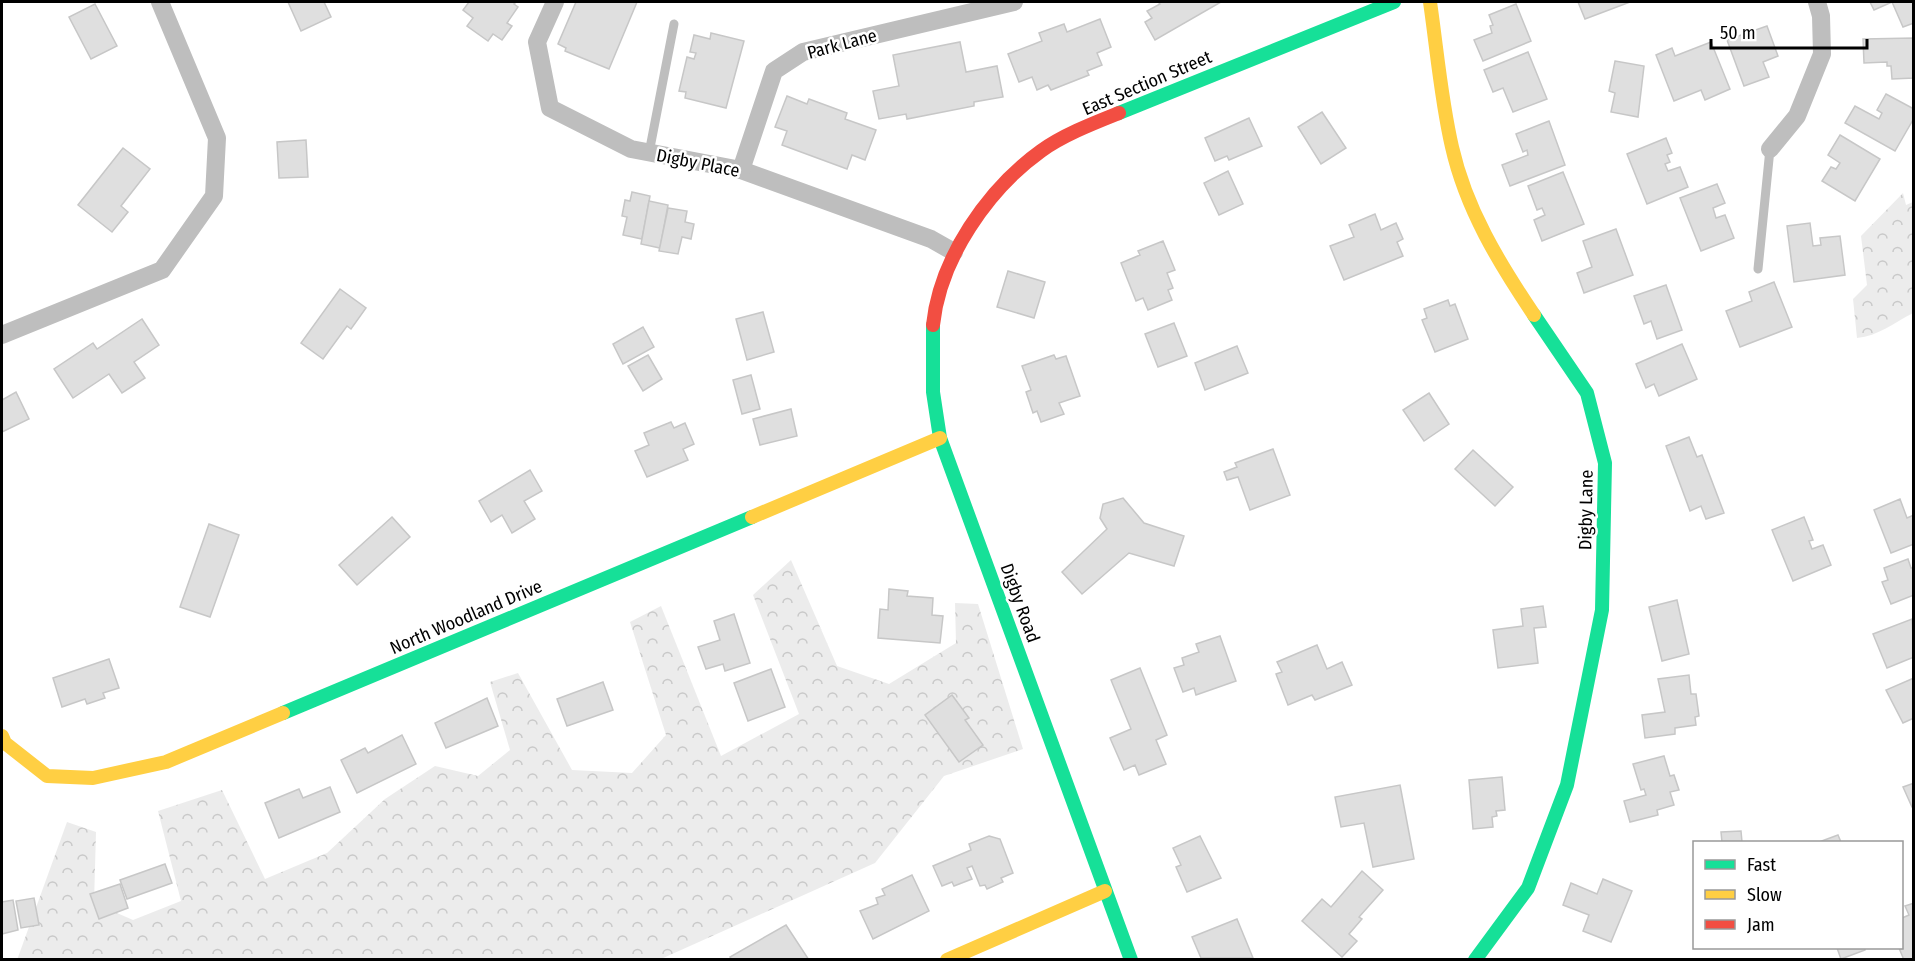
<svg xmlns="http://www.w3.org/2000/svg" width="1915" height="961" font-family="'Fira Sans Condensed',sans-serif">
  <defs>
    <pattern id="forest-crowns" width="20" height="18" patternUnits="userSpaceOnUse" patternTransform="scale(1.5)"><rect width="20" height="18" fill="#ececec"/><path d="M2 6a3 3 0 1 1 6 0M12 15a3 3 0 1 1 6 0" fill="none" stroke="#c9c9c9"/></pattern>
  </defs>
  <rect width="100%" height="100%" fill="#fff"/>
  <!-- forest -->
  <g fill="url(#forest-crowns)">
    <path d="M1903,193L1906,205L1913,202V313C1894,323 1878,336 1857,338L1853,299L1867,285L1861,236Z"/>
    <polygon points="791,560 837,666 889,684 956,643 955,603 978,604 1023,749 944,776 875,863 661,959 17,960 67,822 96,832 94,903 133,920 181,901 158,811 222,790 265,879 327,853 385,799 435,766 478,776 510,750 490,682 518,673 572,770 632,773 666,735 630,622 661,606 721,756 799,714 753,595"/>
  </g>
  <!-- building -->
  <g fill="#dfdfdf" stroke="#c7c7c7" stroke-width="1.5">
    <polygon points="288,2 324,2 331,17 301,31"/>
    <polygon points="469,2 516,2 514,4 518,7 507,23 512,26 502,40 493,34 488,41 467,26 473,18 463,10"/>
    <polygon points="576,2 637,2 609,69 565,51 566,48 558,44"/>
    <polygon points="1158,2 1221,2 1155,40 1145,22 1152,18 1147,11 1160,4"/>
    <polygon points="1578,2 1630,2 1585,19"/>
    <polygon points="1870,2 1914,2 1914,23 1903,27 1892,2 1874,10"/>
    <polygon points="95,4 117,46 91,59 69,17"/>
    <polygon points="1516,4 1531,41 1483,61 1474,40 1492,33 1490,26 1493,25 1489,15"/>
    <polygon points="1100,19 1111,47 1097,53 1102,65 1087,71 1089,75 1051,90 1048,85 1037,90 1032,77 1019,82 1008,54 1042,41 1039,33 1064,24 1067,32"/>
    <polygon points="1767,26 1778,56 1763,62 1769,77 1744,86 1727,40"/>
    <polygon points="711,33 744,41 726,108 685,98 686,92 679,91 687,57 694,59 696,53 690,52 694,35 710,39"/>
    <polygon points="1914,38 1914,78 1892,79 1891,66 1887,66 1887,62 1864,63 1863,39"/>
    <polygon points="960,42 966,72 997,66 1003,97 974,102 974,106 907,119 906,114 879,119 873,91 899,86 893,55"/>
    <polygon points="1711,42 1730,89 1705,100 1701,90 1674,101 1656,55 1672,48 1675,56"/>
    <polygon points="1528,52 1547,99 1513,112 1503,88 1493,92 1484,70"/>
    <polygon points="1615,61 1644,66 1638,117 1611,112 1615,93 1609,91"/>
    <polygon points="1886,94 1914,109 1914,118 1895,151 1845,123 1855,106 1879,119 1882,113 1877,110"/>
    <polygon points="787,96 807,104 809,99 847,113 845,119 876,130 865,160 852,155 847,169 782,145 787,131 775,127"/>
    <polygon points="1322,112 1346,148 1321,164 1298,127"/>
    <polygon points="1249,118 1262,146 1229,160 1227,156 1215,161 1205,138"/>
    <polygon points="1549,121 1565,165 1510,186 1502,165 1528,155 1527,150 1523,152 1516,134"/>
    <polygon points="1840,135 1880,159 1855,201 1822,181 1831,167 1836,169 1840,163 1828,155"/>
    <polygon points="1666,138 1672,153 1667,155 1670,162 1665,164 1668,171 1680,167 1688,187 1647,204 1627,154"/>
    <polygon points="306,140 308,177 279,178 277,142"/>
    <polygon points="123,148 150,169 121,206 128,212 112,232 78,205"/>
    <polygon points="1228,171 1243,204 1219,215 1204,183"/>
    <polygon points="1563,172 1584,224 1542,241 1534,220 1545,215 1542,208 1537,210 1528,186"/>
    <polygon points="1717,184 1725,203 1713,208 1716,218 1725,215 1734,238 1701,251 1680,198"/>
    <polygon points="632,192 650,196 642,239 623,235 627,217 622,216 625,200 630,201"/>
    <polygon points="649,201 668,205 660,248 641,244"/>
    <polygon points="668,208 687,211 685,222 694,224 691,239 682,237 678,254 659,251"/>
    <polygon points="1375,214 1381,230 1396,223 1403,239 1397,242 1403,256 1344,280 1330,246 1354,237 1349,225"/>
    <polygon points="1810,223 1813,246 1821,245 1820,238 1840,236 1845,275 1794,282 1787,226"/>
    <polygon points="1616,229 1633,275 1584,293 1577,273 1592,267 1583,241"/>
    <polygon points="1163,241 1175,270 1167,273 1173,288 1168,290 1172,300 1148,310 1143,298 1136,301 1121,263 1140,255 1138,251"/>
    <polygon points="1008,271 1045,282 1034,318 997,307"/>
    <polygon points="1774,282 1792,327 1740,347 1726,311 1752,301 1749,292"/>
    <polygon points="1666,285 1682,330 1657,339 1651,321 1644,324 1634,296"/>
    <polygon points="340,289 366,308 351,329 347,326 323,359 301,343"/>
    <polygon points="1448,300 1450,306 1455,304 1468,339 1435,352 1422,320 1427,318 1424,309"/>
    <polygon points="763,312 774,352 747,360 736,319"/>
    <polygon points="142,319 159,345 134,362 145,378 122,393 109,374 73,398 54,369 93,343 97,349"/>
    <polygon points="1174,323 1187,356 1158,367 1145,334"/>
    <polygon points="643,327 654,347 623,364 613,344"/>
    <polygon points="1682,344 1697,379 1659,396 1654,384 1646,388 1636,364"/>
    <polygon points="1237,346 1248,373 1205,390 1195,363"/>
    <polygon points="648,355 662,379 643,391 628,366"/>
    <polygon points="1054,355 1056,359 1066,356 1080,396 1059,403 1064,414 1041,422 1037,411 1033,413 1026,392 1031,390 1022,366"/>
    <polygon points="751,375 760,409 742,414 733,380"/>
    <polygon points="16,392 29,419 2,432 2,400"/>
    <polygon points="1429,393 1449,424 1424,441 1403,410"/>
    <polygon points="791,409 797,436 760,445 753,419"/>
    <polygon points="671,422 674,428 685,423 694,444 683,449 688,460 647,477 635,451 649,445 644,433"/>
    <polygon points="1689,437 1697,457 1702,455 1724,513 1706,519 1701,506 1690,511 1666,446"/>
    <polygon points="1273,449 1290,495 1250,510 1238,477 1227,480 1224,472 1237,467 1235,463"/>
    <polygon points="1473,450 1513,487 1495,506 1455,469"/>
    <polygon points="530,470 542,491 524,501 535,519 512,533 502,515 491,522 479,501"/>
    <polygon points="1123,498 1144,523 1184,536 1174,566 1129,553 1082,594 1062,572 1107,529 1100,518 1103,504"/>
    <polygon points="1900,499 1907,518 1914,515 1914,544 1891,553 1874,510"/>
    <polygon points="392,517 410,537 357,585 339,565"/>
    <polygon points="1804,517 1813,540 1809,541 1812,549 1823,545 1831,565 1793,581 1772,530"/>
    <polygon points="209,524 239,535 210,617 180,607"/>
    <polygon points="1908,559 1911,568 1914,568 1914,595 1891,604 1882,582 1888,580 1884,568"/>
    <polygon points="889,589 908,591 907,596 933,598 932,615 943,616 940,643 878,638 880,609 888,610"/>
    <polygon points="1677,600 1689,654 1662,661 1649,607"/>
    <polygon points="1543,606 1546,627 1534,628 1538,663 1498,668 1493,630 1523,626 1521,609"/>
    <polygon points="734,614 750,663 725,671 723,664 706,669 698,647 720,640 714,621"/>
    <polygon points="1912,619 1914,657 1887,668 1873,634"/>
    <polygon points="1220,636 1236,681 1196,695 1194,688 1183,692 1174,668 1184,665 1182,658 1199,652 1196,644"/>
    <polygon points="1317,645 1327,669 1342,662 1352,685 1315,700 1312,695 1288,705 1276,674 1282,672 1277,662"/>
    <polygon points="109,659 119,688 103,693 105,698 87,704 85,699 62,707 53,678"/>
    <polygon points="1140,668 1167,735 1156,740 1166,764 1139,775 1135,765 1124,770 1110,738 1131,729 1111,680"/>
    <polygon points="771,669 785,707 748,721 734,683"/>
    <polygon points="1689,675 1691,694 1696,694 1699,716 1695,717 1696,725 1675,728 1675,734 1645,738 1642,715 1665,712 1658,679"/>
    <polygon points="1914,678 1914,718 1903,723 1886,690"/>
    <polygon points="603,682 613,710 567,726 557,699"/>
    <polygon points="952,695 969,718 965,720 983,745 959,762 925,715"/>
    <polygon points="487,698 498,726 446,748 435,723"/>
    <polygon points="402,735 416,764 357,793 341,760 365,748 368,753"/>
    <polygon points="1664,756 1670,776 1674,775 1679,790 1670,792 1674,805 1657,810 1658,815 1630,822 1624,801 1646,795 1644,789 1641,790 1633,764"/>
    <polygon points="1502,777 1505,810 1496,811 1497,816 1492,817 1493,827 1473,829 1469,780"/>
    <polygon points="1914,783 1914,807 1912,807 1903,787"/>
    <polygon points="1400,785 1414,859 1373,867 1364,823 1341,827 1335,797"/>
    <polygon points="330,787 340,812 279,838 265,803 299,789 303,798"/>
    <polygon points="1741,831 1742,842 1722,842 1721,832"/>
    <polygon points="1838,835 1841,842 1819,842"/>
    <polygon points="989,836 1000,839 1013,873 1001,878 1003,882 987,889 985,885 980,886 972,866 967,868 972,879 954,886 952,882 942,886 933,866 971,850 969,844"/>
    <polygon points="1200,836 1221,878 1187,892 1176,867 1181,865 1173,848"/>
    <polygon points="165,864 172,883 127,899 120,880"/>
    <polygon points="1362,871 1383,890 1359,917 1362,919 1349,934 1357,941 1342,957 1302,921 1322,899 1331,907"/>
    <polygon points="912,875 929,911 873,939 860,911 878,904 876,898 885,895 882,889"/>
    <polygon points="1603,879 1632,891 1611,942 1583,931 1589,915 1563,905 1571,883 1597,894"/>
    <polygon points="120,884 128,908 99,919 90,894"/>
    <polygon points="34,898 39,925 21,928 16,901"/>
    <polygon points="13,900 18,930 2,934 2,902"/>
    <polygon points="1914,903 1914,959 1904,960 1899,948 1902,948 1902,918 1909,915 1905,906"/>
    <polygon points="1237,919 1253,958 1201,958 1192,937"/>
    <polygon points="786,925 809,960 732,960 730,957"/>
    <polygon points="1837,948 1865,948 1865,950 1841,959"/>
  </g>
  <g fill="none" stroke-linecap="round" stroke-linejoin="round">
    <!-- lane -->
    <g stroke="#bebebe" stroke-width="9">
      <polyline points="649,153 674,24"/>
      <polyline points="1758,269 1770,149"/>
    </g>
    <!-- street -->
    <g stroke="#bebebe" stroke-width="18">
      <polyline points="555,2 537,42 550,108 631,149 741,170 931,239 954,252"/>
      <polyline points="1770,149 1797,116 1822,54 1821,16 1817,2"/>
      <polyline points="741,170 774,71 803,52 1014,2"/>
      <polyline points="2,335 162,270 214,196 217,138 160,2"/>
    </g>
    <!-- fast -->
    <g stroke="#16e098" stroke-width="14">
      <polyline points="1119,113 1394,2"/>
      <polyline points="933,325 933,392 940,438 1131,960"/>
      <polyline points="283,713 752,517"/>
      <polyline points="1475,960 1528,888 1567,785 1602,610 1605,463 1587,393 1534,315"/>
    </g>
    <!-- slow -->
    <g stroke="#ffcf43" stroke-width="14">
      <path d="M1430,2C1437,50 1441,100 1452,147C1466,209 1499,263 1534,315"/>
      <polyline points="752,517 940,438"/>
      <polyline points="2,736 5,743 47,776 93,778 166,762 283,713"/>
      <polyline points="947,960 1105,891"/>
    </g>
    <!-- jam -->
    <path stroke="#f24e42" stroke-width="14" d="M933,325C940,258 988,189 1041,151C1063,135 1094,123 1119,113"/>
  </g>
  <g text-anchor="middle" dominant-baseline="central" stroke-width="5" stroke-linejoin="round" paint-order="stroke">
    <!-- street labels -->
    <g font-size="18" fill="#000" stroke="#fff">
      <text transform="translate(842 44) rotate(-15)">Park Lane</text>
      <text transform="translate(1147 83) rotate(-23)">East Section Street</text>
      <text transform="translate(698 163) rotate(11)">Digby Place</text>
      <text transform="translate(1586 510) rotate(-89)">Digby Lane</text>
      <text transform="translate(1020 603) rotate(70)">Digby Road</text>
      <text transform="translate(466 617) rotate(-23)">North Woodland Drive</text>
    </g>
  </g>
  <!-- border -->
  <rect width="1915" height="961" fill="none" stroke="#000000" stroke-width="6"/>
  <!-- legend -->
  <rect x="1693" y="841" width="210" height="108" fill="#ffffff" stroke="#999999" stroke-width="1.5"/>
  <rect x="1705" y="860" width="30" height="9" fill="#16e098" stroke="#999999" stroke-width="1.5"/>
  <text x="1747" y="871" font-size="18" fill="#000000">Fast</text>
  <rect x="1705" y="890" width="30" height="9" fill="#ffcf43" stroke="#999999" stroke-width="1.5"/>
  <text x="1747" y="901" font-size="18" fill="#000000">Slow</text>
  <rect x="1705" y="920" width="30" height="9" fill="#f24e42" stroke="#999999" stroke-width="1.5"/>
  <text x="1747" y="931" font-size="18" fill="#000000">Jam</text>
  <!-- scale -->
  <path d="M1711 39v9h156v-9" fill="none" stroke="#000000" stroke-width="3"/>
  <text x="1720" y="39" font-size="18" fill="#000000" stroke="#ffffff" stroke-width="4.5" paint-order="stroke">50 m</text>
</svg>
